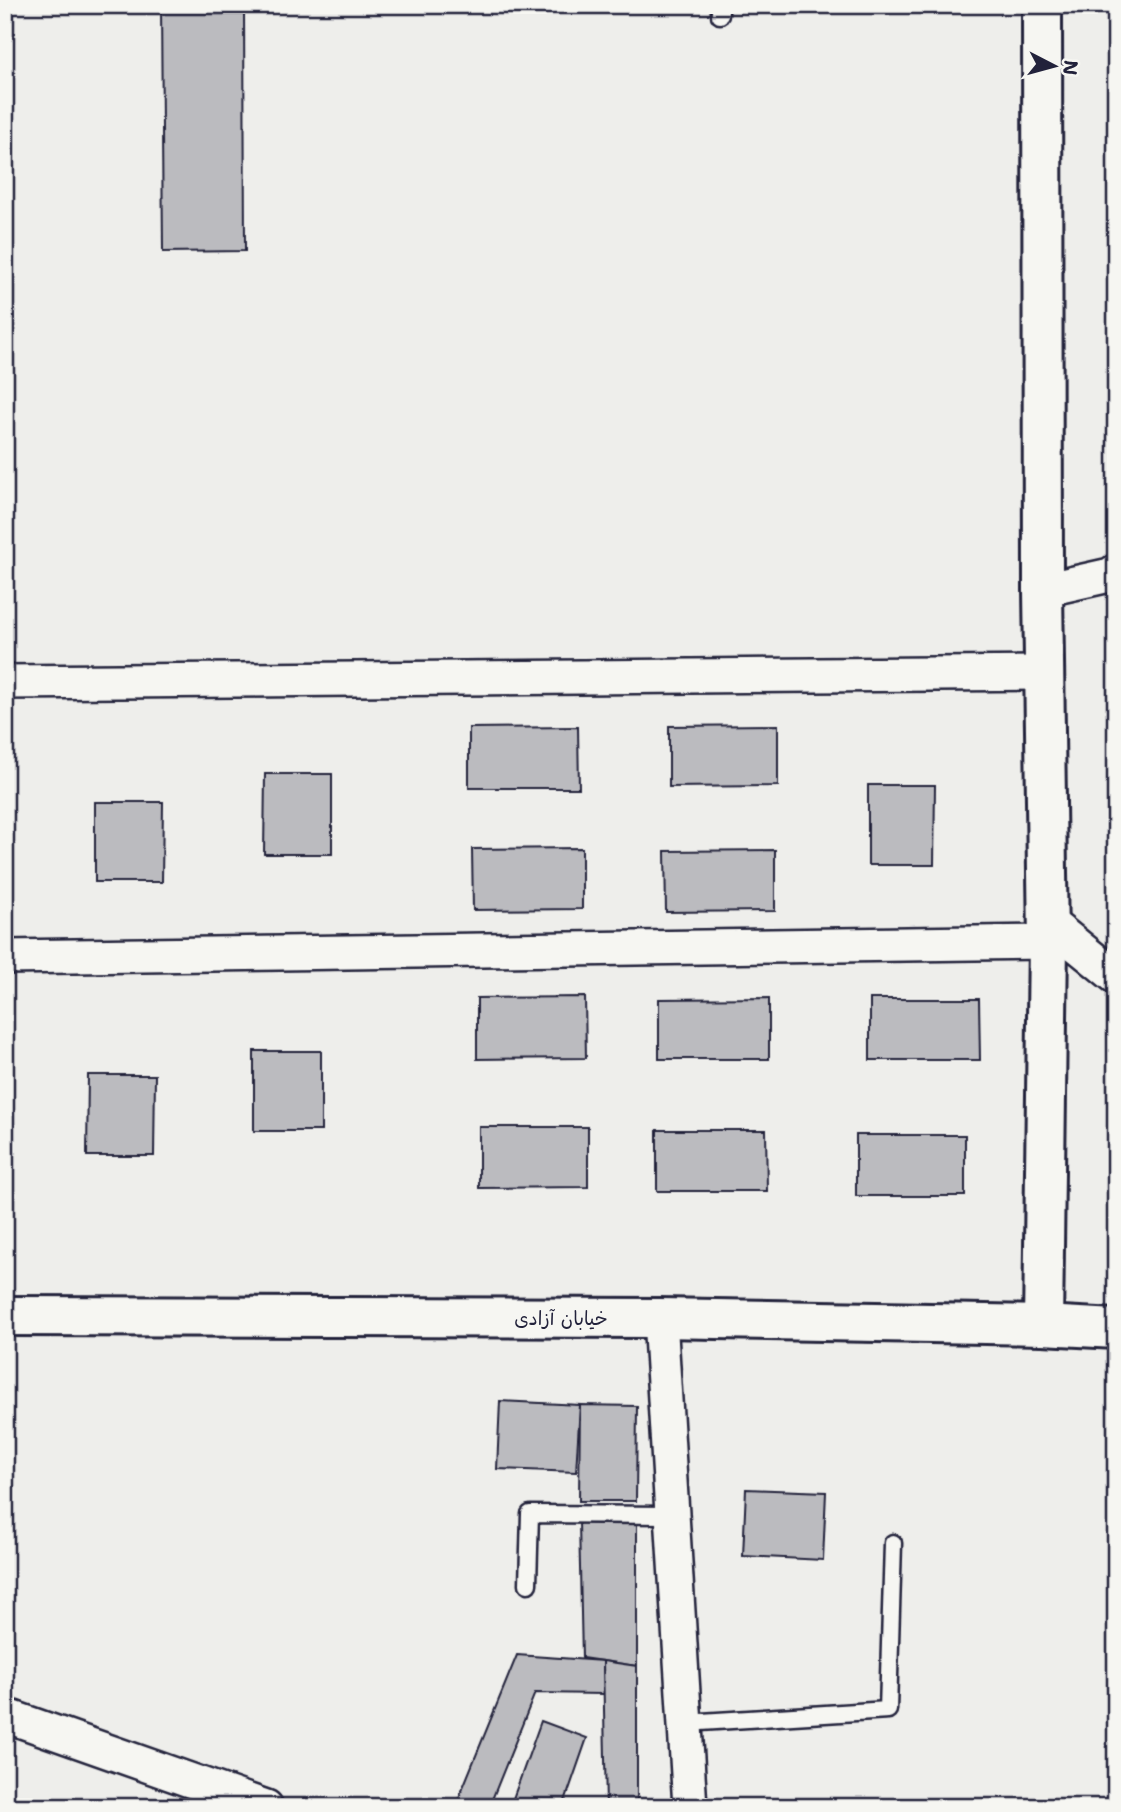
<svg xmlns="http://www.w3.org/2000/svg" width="1121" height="1812" font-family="'Shantell Sans','Playpen Sans Arabic',sans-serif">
  <rect width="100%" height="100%" fill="#eeeeeb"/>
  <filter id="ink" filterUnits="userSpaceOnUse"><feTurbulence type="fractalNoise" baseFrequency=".0143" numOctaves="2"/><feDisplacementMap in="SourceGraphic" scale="14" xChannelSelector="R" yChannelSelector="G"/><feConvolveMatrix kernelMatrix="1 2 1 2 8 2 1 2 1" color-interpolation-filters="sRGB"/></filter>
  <g filter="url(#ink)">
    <!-- building -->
    <g fill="#bbbbbf" stroke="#22223b" stroke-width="2">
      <polygon points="161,5 244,5 245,251 163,252"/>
      <polygon points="778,725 778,786 669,787 669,726"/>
      <polygon points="578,727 579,788 469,788 469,728"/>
      <polygon points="265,774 332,774 332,854 264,854"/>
      <polygon points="868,785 935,785 934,865 868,865"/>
      <polygon points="95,802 163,802 162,882 95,882"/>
      <polygon points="582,848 582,909 473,910 472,849"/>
      <polygon points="775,850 775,911 666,912 665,851"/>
      <polygon points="585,997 586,1058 477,1059 477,998"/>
      <polygon points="769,998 769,1059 659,1059 659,999"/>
      <polygon points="870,999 979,999 980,1060 870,1060"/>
      <rect x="254" y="1051" width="67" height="80"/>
      <polygon points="88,1075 155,1075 154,1156 87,1156"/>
      <polygon points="479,1127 588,1127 588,1187 479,1188"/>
      <polygon points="657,1130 766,1130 767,1191 657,1191"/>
      <rect x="856" y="1135" width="109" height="61"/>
      <polygon points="500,1401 580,1405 576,1472 497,1469"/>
      <polygon points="580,1405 637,1406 636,1501 579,1501"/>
      <polygon points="746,1489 826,1492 823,1560 743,1556"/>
      <polygon points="579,1522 637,1523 637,1666 582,1658"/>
      <polygon points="517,1655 603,1661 604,1694 535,1693 489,1807 455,1807"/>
      <polygon points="603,1661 637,1666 637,1807 606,1807"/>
      <polygon points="541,1721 587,1738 563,1807 510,1807"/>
    </g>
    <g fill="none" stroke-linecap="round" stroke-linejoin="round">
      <!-- lane casing -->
      <g stroke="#22223b" stroke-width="21">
        <g id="lane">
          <polyline points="720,15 720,5"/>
          <polyline points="528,1584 530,1514 672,1515"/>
          <polyline points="685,1723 888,1710 893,1543"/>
        </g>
      </g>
      <!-- street casing -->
      <g stroke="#22223b" stroke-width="38">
        <g id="street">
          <polyline points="1043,590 1110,575 1116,571"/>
          <polyline points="5,682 1043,673"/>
          <polyline points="1047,921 1116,977"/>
          <polyline points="5,957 1048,942"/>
          <polyline points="660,1318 690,1807"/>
          <polyline points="5,1715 266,1807"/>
        </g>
      </g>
      <!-- secondary casing -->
      <g stroke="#22223b" stroke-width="44">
        <g id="secondary">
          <polyline points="1042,5 1043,590 1048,942 1043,1325"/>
          <polyline points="5,1316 660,1318 1043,1325 1116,1329"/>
        </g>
      </g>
      <!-- lane -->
      <use href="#lane" stroke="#f6f6f2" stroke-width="16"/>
      <!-- street -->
      <use href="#street" stroke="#f6f6f2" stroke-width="33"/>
      <!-- secondary -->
      <use href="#secondary" stroke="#f6f6f2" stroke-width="38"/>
    </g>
  </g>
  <g text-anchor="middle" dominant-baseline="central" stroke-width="5" stroke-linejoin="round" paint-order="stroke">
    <!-- street labels -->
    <g font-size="19" fill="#22223b" stroke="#f6f6f2">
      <text x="561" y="1318">خیابان آزادی</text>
    </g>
  </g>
  <!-- margin -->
  <rect width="1121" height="1812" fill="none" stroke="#f6f6f2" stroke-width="28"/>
  <rect x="14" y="14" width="1093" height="1784" fill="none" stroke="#22223b" stroke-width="2.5" filter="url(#ink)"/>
  <!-- north arrow -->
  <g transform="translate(1054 66) rotate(96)" stroke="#f6f6f2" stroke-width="5" paint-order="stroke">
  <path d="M0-5L12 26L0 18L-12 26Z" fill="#22223b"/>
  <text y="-10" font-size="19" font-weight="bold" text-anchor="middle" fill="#22223b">N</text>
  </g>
</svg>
